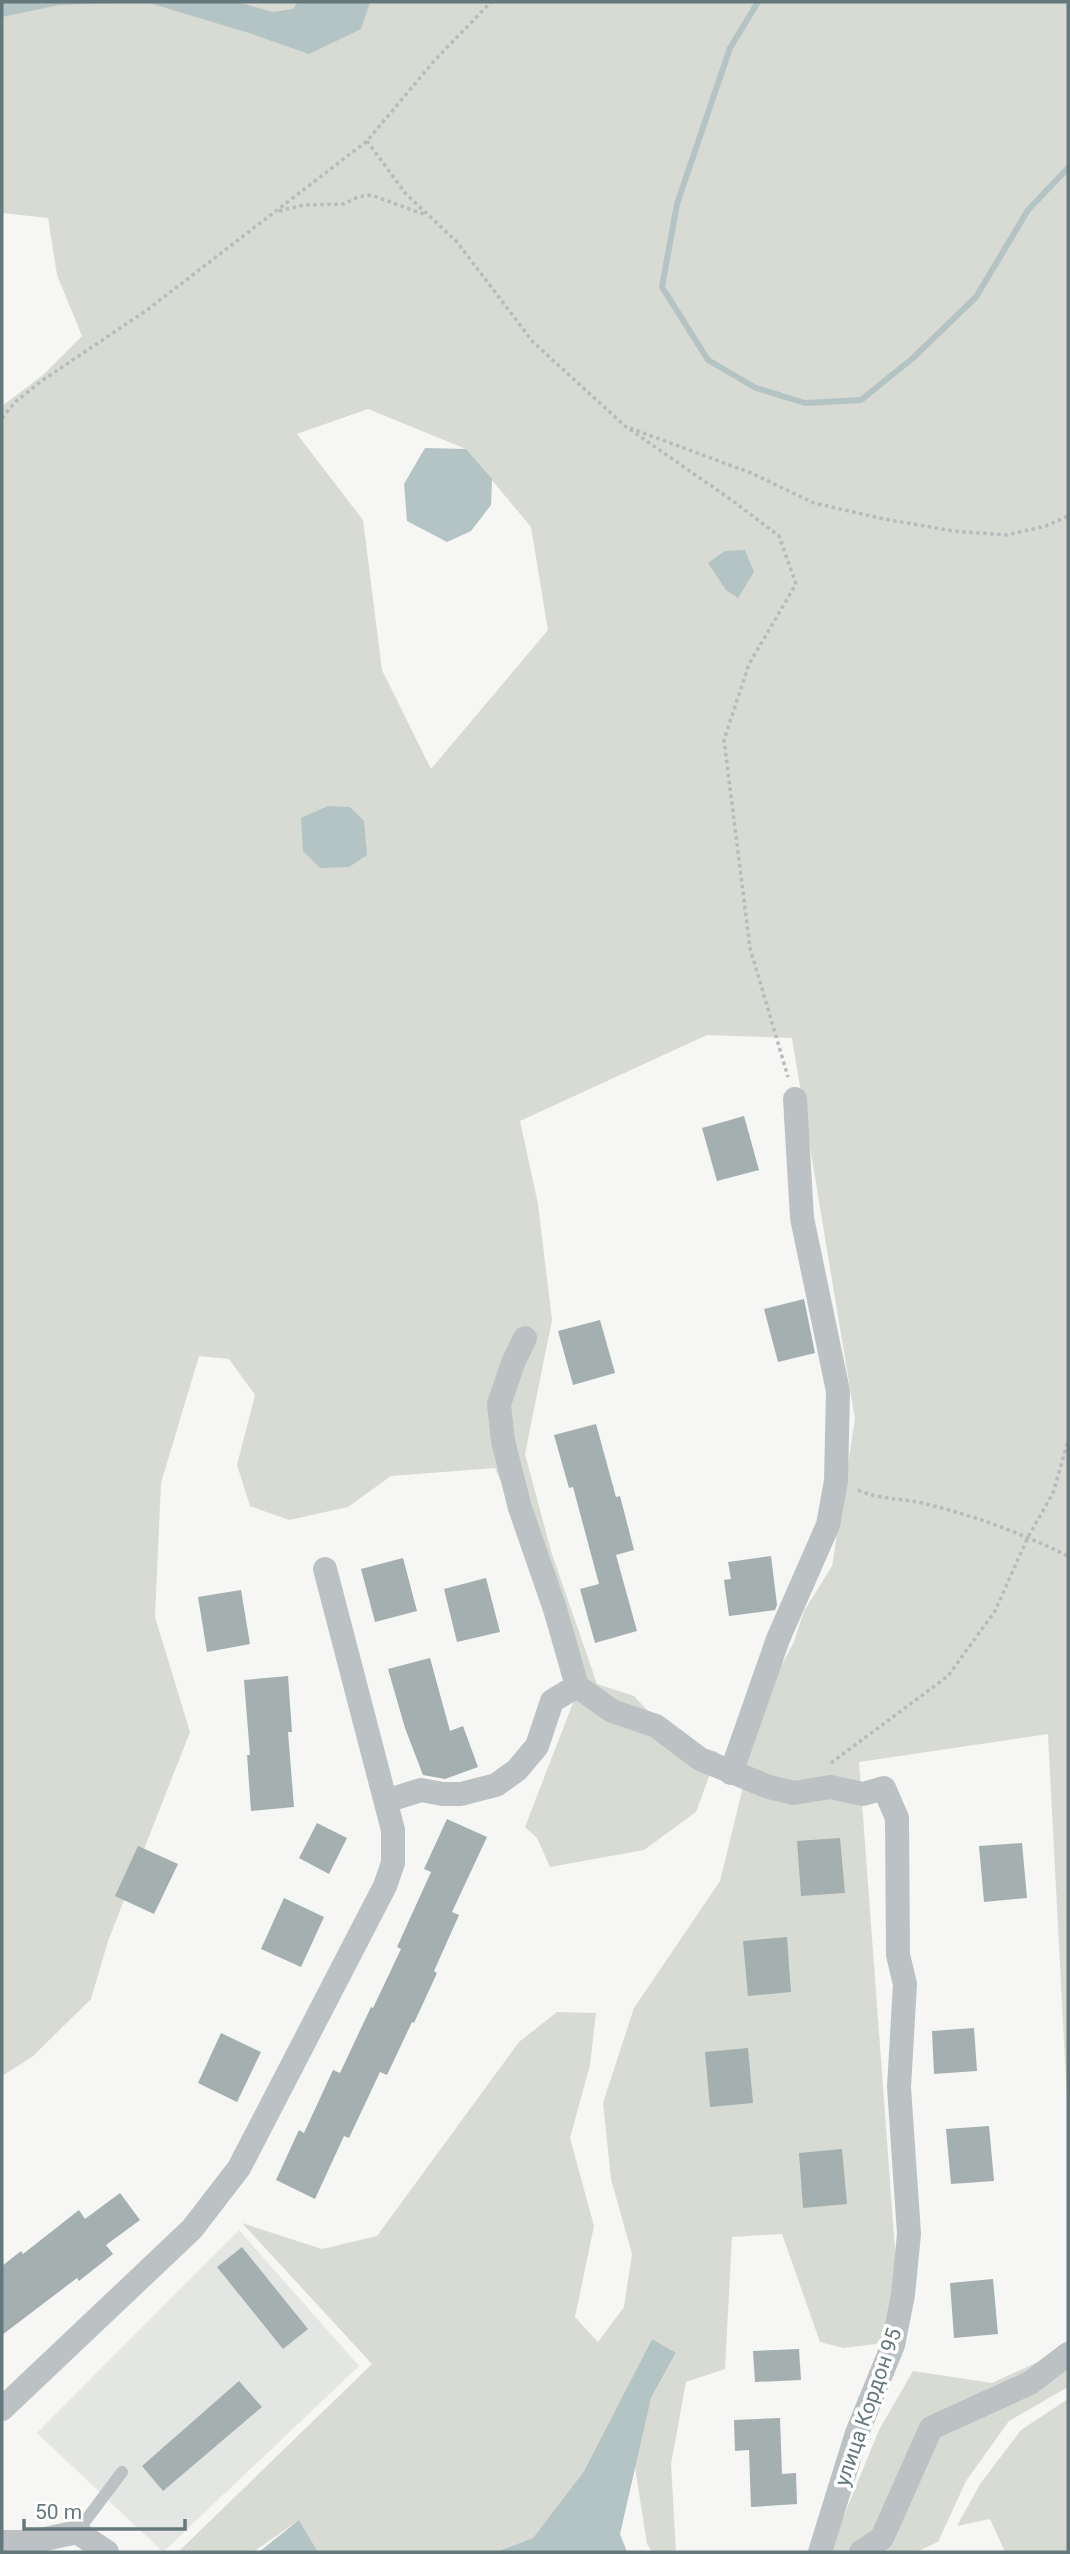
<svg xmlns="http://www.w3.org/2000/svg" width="1070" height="2554" font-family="Roboto,sans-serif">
  <rect width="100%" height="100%" fill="#f6f6f4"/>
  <!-- built -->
  <polygon fill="#e4e6e4" points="239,2230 359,2366 163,2552 37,2433"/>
  <!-- green -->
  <g fill="#d8dbd3" fill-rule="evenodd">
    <path d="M2,2H1068V2119L1048,1734L859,1762L897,2276L883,2343L844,2348L820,2342L782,2234L732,2237L725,2369L686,2382L671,2464L676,2552H652L647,2544L634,2461L651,2398L676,2354L652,2339L584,2471L533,2538L496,2552H318L299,2520L253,2552H178L372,2364L242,2223L322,2249L377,2236L519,2042L557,2012L596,2013L590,2065L570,2138L594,2226L575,2317L598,2342L624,2307L632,2254L611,2179L603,2103L634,2008L720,1881L742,1791L736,1749L794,1642L804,1611L832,1566L855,1419L792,1038L707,1035L520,1121L538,1204L552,1320L525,1454L551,1551L597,1684L634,1696L676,1741L718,1752L696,1812L644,1850L550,1867L537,1838L525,1827L576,1695L546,1585L495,1468L391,1476L348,1507L289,1520L250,1506L237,1465L255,1395L229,1359L199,1356L161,1483L155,1617L190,1732L108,1941L91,1999L32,2057L2,2076V406L43,375L82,336L57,275L48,218L2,213ZM368,409L466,449L531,527L548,630L431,769L382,670L363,520L297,434Z"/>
    <polygon points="1068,2348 1068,2387 1009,2421 966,2481 938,2542 916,2552 829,2552 879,2430 913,2371 992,2383"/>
    <polygon points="1068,2399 1068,2552 1005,2552 990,2519 957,2526 980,2484 1021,2430"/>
  </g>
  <!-- water -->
  <g fill="#b4c3c3">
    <polygon points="2,2 144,2 59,5 2,17"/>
    <polygon points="146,2 237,2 273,12 293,9 298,2 370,2 361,29 309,54 249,33"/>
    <polygon points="425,448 466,449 492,479 491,505 471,531 447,542 407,521 404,484"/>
    <polygon points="745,550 754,572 738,598 726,590 708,563 725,551"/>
    <polygon points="328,806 350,807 364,821 367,855 349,867 320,868 303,851 301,818"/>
    <polygon points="652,2339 676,2353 651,2398 620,2534 627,2552 496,2552 533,2538 584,2471"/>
    <polygon points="299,2520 318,2552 259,2552"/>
  </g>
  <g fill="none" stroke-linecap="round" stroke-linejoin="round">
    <!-- stream -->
    <polyline stroke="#b4c3c3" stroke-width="6" points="758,2 730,48 677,204 662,287 708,360 756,388 805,403 861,400 913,358 976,297 1028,210 1068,168"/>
  </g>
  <!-- building -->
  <g fill="#a4afb0">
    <polygon points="744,1116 759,1170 717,1181 702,1128"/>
    <polygon points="804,1299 815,1353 778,1362 764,1309"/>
    <polygon points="600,1320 615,1373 573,1385 558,1331"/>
    <polygon points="596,1424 616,1497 620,1496 634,1550 616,1555 637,1631 595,1643 580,1589 599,1584 573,1487 569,1488 554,1435"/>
    <polygon points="771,1556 777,1605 775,1610 729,1616 724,1580 731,1579 728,1562"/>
    <polygon points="403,1558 417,1611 375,1622 361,1569"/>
    <polygon points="486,1578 500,1632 457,1642 444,1589"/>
    <polygon points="241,1590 250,1644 207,1652 198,1597"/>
    <polygon points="430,1658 450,1731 463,1726 478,1767 445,1779 423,1775 405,1728 388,1669"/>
    <polygon points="288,1676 292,1732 288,1732 294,1807 251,1811 247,1755 250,1755 244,1680"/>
    <polygon points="447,1819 487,1837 452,1912 459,1915 434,1971 437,1973 414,2023 412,2022 387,2075 380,2072 349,2138 344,2136 315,2199 276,2180 299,2130 304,2133 333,2070 340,2073 371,2007 373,2008 401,1949 397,1947 431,1872 424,1869"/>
    <polygon points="317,1823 347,1838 329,1874 299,1858"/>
    <polygon points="840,1838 845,1893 801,1896 797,1841"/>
    <polygon points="1022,1843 1027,1898 984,1902 979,1846"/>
    <polygon points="138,1846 178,1864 154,1914 115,1896"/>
    <polygon points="284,1898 324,1917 301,1967 261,1949"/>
    <polygon points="787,1937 791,1992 748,1996 743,1941"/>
    <polygon points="974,2028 977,2071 934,2074 932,2031"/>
    <polygon points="221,2033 261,2052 237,2102 198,2083"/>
    <polygon points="748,2048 753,2103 710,2107 705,2052"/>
    <polygon points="989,2126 994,2181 951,2184 946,2129"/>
    <polygon points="842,2149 847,2204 803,2208 799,2153"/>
    <polygon points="120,2193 140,2220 106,2245 113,2254 79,2281 77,2278 2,2335 2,2266 21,2251 23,2254 79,2210 85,2219"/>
    <polygon points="242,2247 308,2329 283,2349 217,2267"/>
    <polygon points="993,2279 998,2334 954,2338 950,2283"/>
    <polygon points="799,2349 801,2380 755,2382 753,2351"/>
    <polygon points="239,2381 262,2407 163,2491 142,2466"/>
    <polygon points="780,2418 782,2474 796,2473 797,2504 751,2507 749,2450 735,2451 734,2420"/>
  </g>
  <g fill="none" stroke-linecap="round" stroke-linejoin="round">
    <!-- path -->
    <g stroke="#b6bbbc" stroke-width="3.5" stroke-dasharray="3.5 3.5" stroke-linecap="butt">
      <polyline points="367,141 406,194 457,242 533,342 625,426 733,501 779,536 796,584 749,664 724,740 750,948 788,1077"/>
      <polyline points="279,211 304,205 344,204 358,197 371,195 426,215"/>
      <polyline points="2,418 15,402 43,380 147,310 367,141 434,61 491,2"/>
      <polyline points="630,428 751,473 814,503 884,519 953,531 1006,535 1046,526 1068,516"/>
      <path d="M858,1490C880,1500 903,1498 926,1504C976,1516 1023,1534 1068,1556"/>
      <polyline points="831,1763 948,1676 995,1611 1028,1537 1053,1493 1068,1441"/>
    </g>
    <!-- lane -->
    <polyline stroke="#bcc2c3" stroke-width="12" points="77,2532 122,2472"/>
    <!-- street -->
    <g stroke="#bcc2c3" stroke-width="24">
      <polyline points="525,1338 513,1363 499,1404 503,1441 520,1508 555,1609 577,1686 612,1711 656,1726 700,1759 769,1787 794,1793 830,1787 863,1794 884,1788 897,1818 898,1955 905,1984 899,2087 909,2234 903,2295 893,2345 857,2433 820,2552"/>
      <polyline points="731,1773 778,1639 828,1525 836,1481 838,1391 802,1218 795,1099"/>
      <polyline points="386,1801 421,1790 443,1794 461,1794 496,1785 517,1770 537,1746 552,1701 577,1686"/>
      <polyline points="2,2409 192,2229 239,2168 385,1886 393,1863 393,1830 325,1569"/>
      <polyline points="2,2542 32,2542 77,2532 107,2552"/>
      <polyline points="861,2552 882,2538 931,2428 1030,2383 1068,2354"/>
    </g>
  </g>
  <g text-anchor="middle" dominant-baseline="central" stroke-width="7" stroke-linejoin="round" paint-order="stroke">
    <!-- street labels -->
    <g font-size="21" fill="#65797c" stroke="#fff">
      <text transform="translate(868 2407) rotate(-71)">улица Кордон 95</text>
    </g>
  </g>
  <!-- border -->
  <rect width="1070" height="2554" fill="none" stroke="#65797c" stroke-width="7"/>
  <!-- scale -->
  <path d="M24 2519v10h161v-10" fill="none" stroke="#65797c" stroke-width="3.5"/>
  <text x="35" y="2519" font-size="21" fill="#65797c" stroke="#ffffff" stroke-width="5" paint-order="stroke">50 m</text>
</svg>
